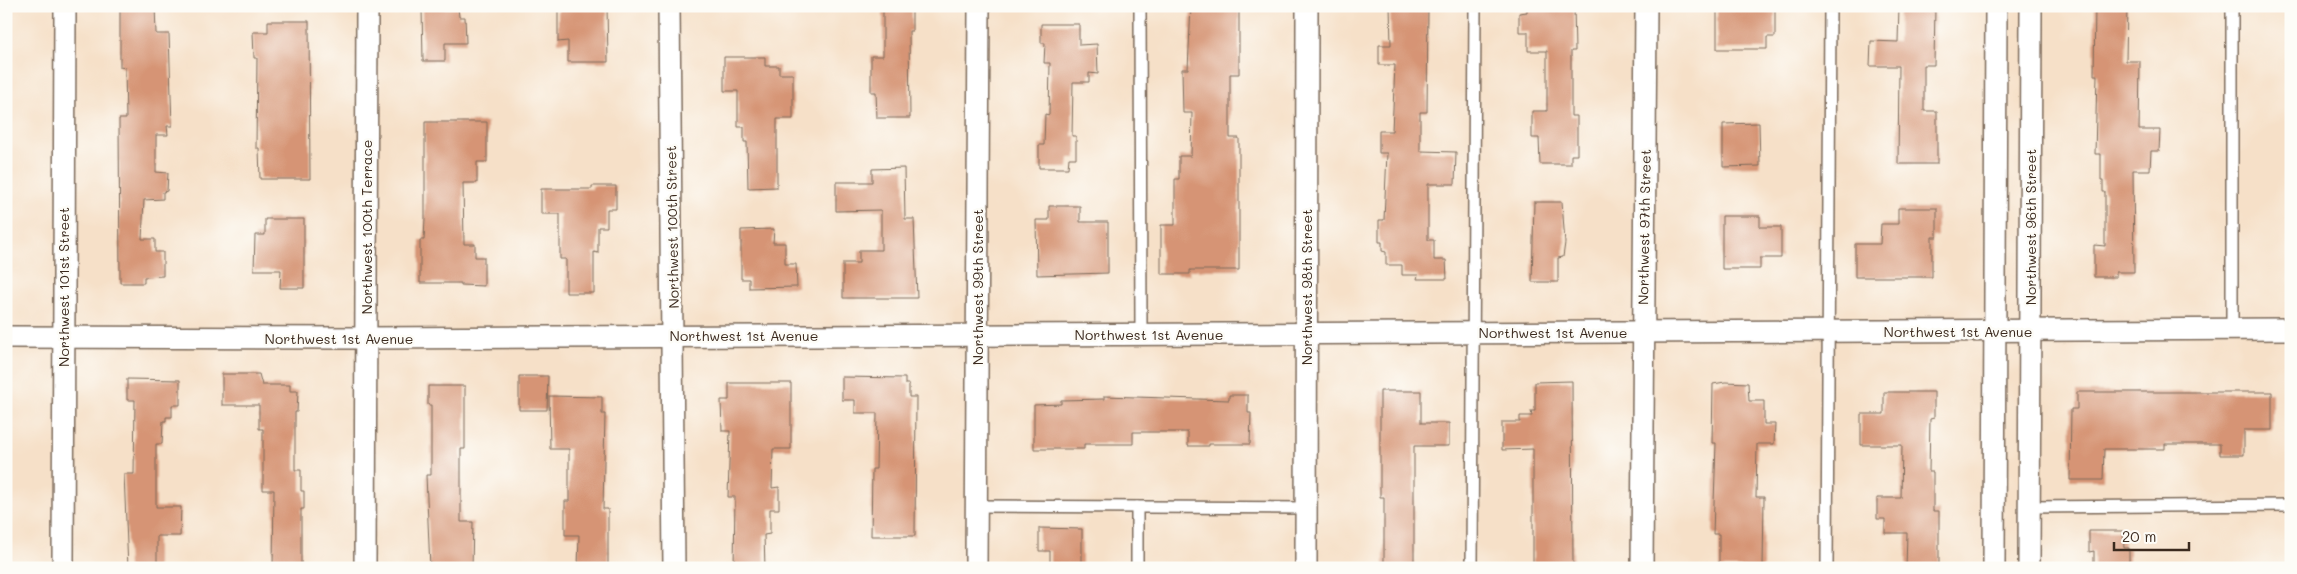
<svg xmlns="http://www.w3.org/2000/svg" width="2297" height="574" font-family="Mali,sans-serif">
  <rect width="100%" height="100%" fill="#fdfcf7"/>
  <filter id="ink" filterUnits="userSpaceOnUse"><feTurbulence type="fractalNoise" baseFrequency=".02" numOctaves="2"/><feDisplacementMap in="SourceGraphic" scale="10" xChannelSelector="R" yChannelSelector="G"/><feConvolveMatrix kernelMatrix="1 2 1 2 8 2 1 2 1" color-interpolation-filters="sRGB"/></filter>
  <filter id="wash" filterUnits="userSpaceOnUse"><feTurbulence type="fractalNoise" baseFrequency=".0096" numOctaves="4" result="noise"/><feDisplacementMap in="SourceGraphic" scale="20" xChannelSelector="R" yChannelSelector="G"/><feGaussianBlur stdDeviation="1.12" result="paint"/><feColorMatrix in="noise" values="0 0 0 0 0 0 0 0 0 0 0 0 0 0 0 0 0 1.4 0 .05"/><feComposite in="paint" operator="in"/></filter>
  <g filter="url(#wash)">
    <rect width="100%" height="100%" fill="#f6e0c8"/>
    <g id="blocks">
      <!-- building -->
      <g fill="#d69474">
        <polygon points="120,6 155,6 156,34 169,34 172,126 167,126 168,135 156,135 156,172 168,173 167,191 163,192 163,199 144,200 142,239 155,239 155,252 163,252 163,276 144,277 144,283 120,283 119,119 126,119 125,68 120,67"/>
        <polygon points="558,6 607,6 608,62 568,62 568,41 558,42"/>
        <polygon points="883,6 912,6 912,31 909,31 910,118 877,118 876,92 871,92 871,56 883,56"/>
        <polygon points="1191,6 1239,6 1239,74 1230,74 1230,138 1239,138 1239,270 1190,270 1190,274 1161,274 1161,225 1175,225 1175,179 1179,179 1179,156 1191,156 1192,113 1183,113 1182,69 1188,69"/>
        <polygon points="1390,6 1428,6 1427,112 1420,112 1420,151 1456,152 1455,184 1428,184 1428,240 1434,240 1434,260 1446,260 1447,279 1417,279 1418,275 1402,275 1402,265 1386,265 1386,252 1382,251 1382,242 1379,242 1379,220 1384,220 1387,153 1379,153 1379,131 1392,131 1395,65 1379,65 1379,45 1391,45"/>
        <polygon points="1527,6 1574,6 1575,51 1571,51 1571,116 1577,116 1577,155 1571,155 1571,164 1540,164 1539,138 1532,138 1532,111 1547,111 1547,51 1528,51 1528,32 1519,32 1519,13 1527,12"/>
        <polygon points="1717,6 1775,6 1775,37 1767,37 1767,49 1717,49"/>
        <polygon points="1899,6 1935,6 1934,65 1924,65 1924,111 1937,111 1937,164 1898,164 1899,66 1870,66 1871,41 1898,42"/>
        <polygon points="2095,6 2127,6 2126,61 2140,61 2139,130 2160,130 2159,151 2151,151 2150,170 2133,170 2134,272 2116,272 2116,277 2094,277 2094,245 2105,246 2105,192 2103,192 2103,180 2101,180 2101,154 2095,154 2097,75 2094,75"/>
        <polygon points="422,8 458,8 459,17 465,17 466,43 445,43 445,61 423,61"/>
        <polygon points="268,21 309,21 310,179 260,179 259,148 256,148 257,58 254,58 253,32 268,32"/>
        <polygon points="1041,24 1079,24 1079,45 1097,44 1098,74 1089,73 1089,82 1073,82 1072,136 1076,136 1076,158 1069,158 1068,168 1039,168 1039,145 1044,145 1045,114 1049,115 1050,63 1044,63 1045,43 1041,43"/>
        <polygon points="724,57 765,57 765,66 779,66 779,74 793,74 793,119 777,119 777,187 748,188 747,142 744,142 744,127 738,127 738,91 724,91"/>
        <polygon points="425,122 487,122 487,162 477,162 477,183 463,183 464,244 475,244 475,257 484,257 484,286 461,285 461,283 420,283 420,240 424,240 425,218"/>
        <polygon points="1759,123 1760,166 1723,167 1723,124"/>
        <polygon points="904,168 905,219 914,219 917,298 843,298 843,263 859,263 859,250 881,250 881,210 836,211 836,182 872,182 872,169"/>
        <polygon points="592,186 616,186 616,209 607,209 607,227 598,227 598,253 594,252 594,293 566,293 566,259 560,259 560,214 541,214 541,189 592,189"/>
        <polygon points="1534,202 1562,202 1565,243 1563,257 1558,258 1558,282 1532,282"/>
        <polygon points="1049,206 1080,206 1080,222 1108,222 1108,273 1037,275 1036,220 1049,220"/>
        <polygon points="1898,208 1937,208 1937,237 1932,237 1932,277 1855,277 1855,244 1880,244 1881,224 1898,224"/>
        <polygon points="1722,216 1760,216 1760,227 1781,227 1781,258 1760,258 1760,269 1722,269"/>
        <polygon points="265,219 304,219 304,288 280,288 281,270 254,270 255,235 265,235"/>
        <polygon points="774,229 773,243 785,243 785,264 796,264 797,287 749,288 749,279 741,279 741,230"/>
        <polygon points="222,374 259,374 262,385 290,385 290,391 298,391 297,412 295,412 295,470 301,470 301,491 304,491 304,509 301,509 301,568 273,568 274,490 263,490 263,429 259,429 259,405 222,405"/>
        <polygon points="519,376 548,376 547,410 519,410"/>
        <polygon points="842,377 905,378 905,384 909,384 909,397 916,397 915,536 871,536 872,469 876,469 877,413 855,413 855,400 842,400"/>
        <polygon points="127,379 180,380 180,405 172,405 172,417 166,417 166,421 163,421 162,444 156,444 156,507 181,507 180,536 157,536 157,568 128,568 124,474 134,474 135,400 127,400"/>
        <polygon points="1572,381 1573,568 1533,568 1533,449 1502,450 1502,422 1520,422 1520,416 1532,416 1531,411 1535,411 1535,382"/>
        <polygon points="1725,382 1748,383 1749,401 1764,401 1764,424 1775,424 1774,444 1757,444 1756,497 1764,497 1763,568 1719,568 1719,534 1713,534 1716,443 1712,443 1713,384"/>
        <polygon points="729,383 791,383 791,449 773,449 772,488 779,487 779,509 770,509 770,534 764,535 765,568 734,568 735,497 728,497 730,431 722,431 721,400 729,400"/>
        <polygon points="428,386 465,386 465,449 461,449 461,522 473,522 472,568 430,568 426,475 431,475 431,405 428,405"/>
        <polygon points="1380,391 1421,391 1421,423 1449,423 1449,446 1414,446 1414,568 1384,568 1384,497 1380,497"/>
        <polygon points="1884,392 1934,392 1934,418 1930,419 1929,472 1933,472 1933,511 1939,511 1939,568 1906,568 1907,533 1885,533 1885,519 1877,519 1877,498 1901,498 1902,445 1861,445 1861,414 1884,414"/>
        <polygon points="2077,392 2272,392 2272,430 2244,430 2244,455 2220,455 2220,444 2165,444 2165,449 2104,449 2103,480 2070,480 2071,409 2077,409"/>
        <polygon points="1229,395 1248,395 1248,413 1251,413 1250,444 1209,444 1209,446 1188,446 1188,432 1133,432 1133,444 1084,444 1084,449 1034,449 1034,405 1061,404 1061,400 1104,399 1104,396 1229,400"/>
        <polygon points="549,396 602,397 602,414 605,414 603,509 608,509 608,568 578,568 579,535 565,535 565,501 569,501 569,449 550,449"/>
        <polygon points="1039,528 1082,529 1082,568 1050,568 1050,551 1039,551"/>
        <polygon points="2089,531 2123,531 2124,548 2129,548 2129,568 2094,568 2094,551 2089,552"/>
      </g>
    </g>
  </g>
  <g filter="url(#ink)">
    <use href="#blocks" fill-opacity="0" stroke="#7c6a5a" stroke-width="1"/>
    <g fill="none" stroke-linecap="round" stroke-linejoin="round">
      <!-- lane casing -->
      <g stroke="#7c6a5a" stroke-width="14">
        <g id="lane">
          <polyline points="1140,6 1141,334"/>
          <polyline points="2232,330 2232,6"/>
          <polyline points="976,506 1306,508"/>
          <polyline points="2029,507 2291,505"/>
          <polyline points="1137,568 1137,507"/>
          <polyline points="1472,568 1475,6"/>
          <polyline points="1827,568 1830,6"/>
        </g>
      </g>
      <!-- street casing -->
      <g stroke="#7c6a5a" stroke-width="24">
        <g id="street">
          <polyline points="669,6 674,568"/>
          <polyline points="6,337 366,338 2291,329"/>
          <polyline points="63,568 65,6"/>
          <polyline points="365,568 367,6"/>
          <polyline points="976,568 979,6"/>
          <polyline points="1306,568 1307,6"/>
          <polyline points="1642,568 1646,6"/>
          <polyline points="1994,568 1996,6"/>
          <polyline points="2029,568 2031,6"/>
        </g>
      </g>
      <!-- lane -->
      <use href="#lane" stroke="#fff" stroke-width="11"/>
      <!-- street -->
      <use href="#street" stroke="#fff" stroke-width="21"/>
    </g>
  </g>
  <g text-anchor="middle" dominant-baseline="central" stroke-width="5" stroke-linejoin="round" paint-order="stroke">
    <!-- street labels -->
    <g font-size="14" fill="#3b2a1e" stroke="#fdfcf7">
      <text transform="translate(366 227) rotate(-90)">Northwest 100th Terrace</text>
      <text transform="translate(672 227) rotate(-91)">Northwest 100th Street</text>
      <text transform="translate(1644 227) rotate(-89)">Northwest 97th Street</text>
      <text transform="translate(2030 227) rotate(-90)">Northwest 96th Street</text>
      <text transform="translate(63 287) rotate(-90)">Northwest 101st Street</text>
      <text transform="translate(977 287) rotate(-90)">Northwest 99th Street</text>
      <text transform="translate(1306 287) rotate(-90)">Northwest 98th Street</text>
      <text x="1958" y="331">Northwest 1st Avenue</text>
      <text x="1553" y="332">Northwest 1st Avenue</text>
      <text x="1149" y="334">Northwest 1st Avenue</text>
      <text x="744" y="335">Northwest 1st Avenue</text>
      <text x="339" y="338">Northwest 1st Avenue</text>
    </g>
  </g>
  <!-- margin -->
  <rect width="2297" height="574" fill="none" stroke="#fdfcf7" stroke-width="25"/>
  <!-- scale -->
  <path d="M2114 542v8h75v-8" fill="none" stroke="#3b2a1e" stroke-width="2.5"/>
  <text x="2122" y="542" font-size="15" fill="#3b2a1e" stroke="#fdfcf7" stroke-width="4" paint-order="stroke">20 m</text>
</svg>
